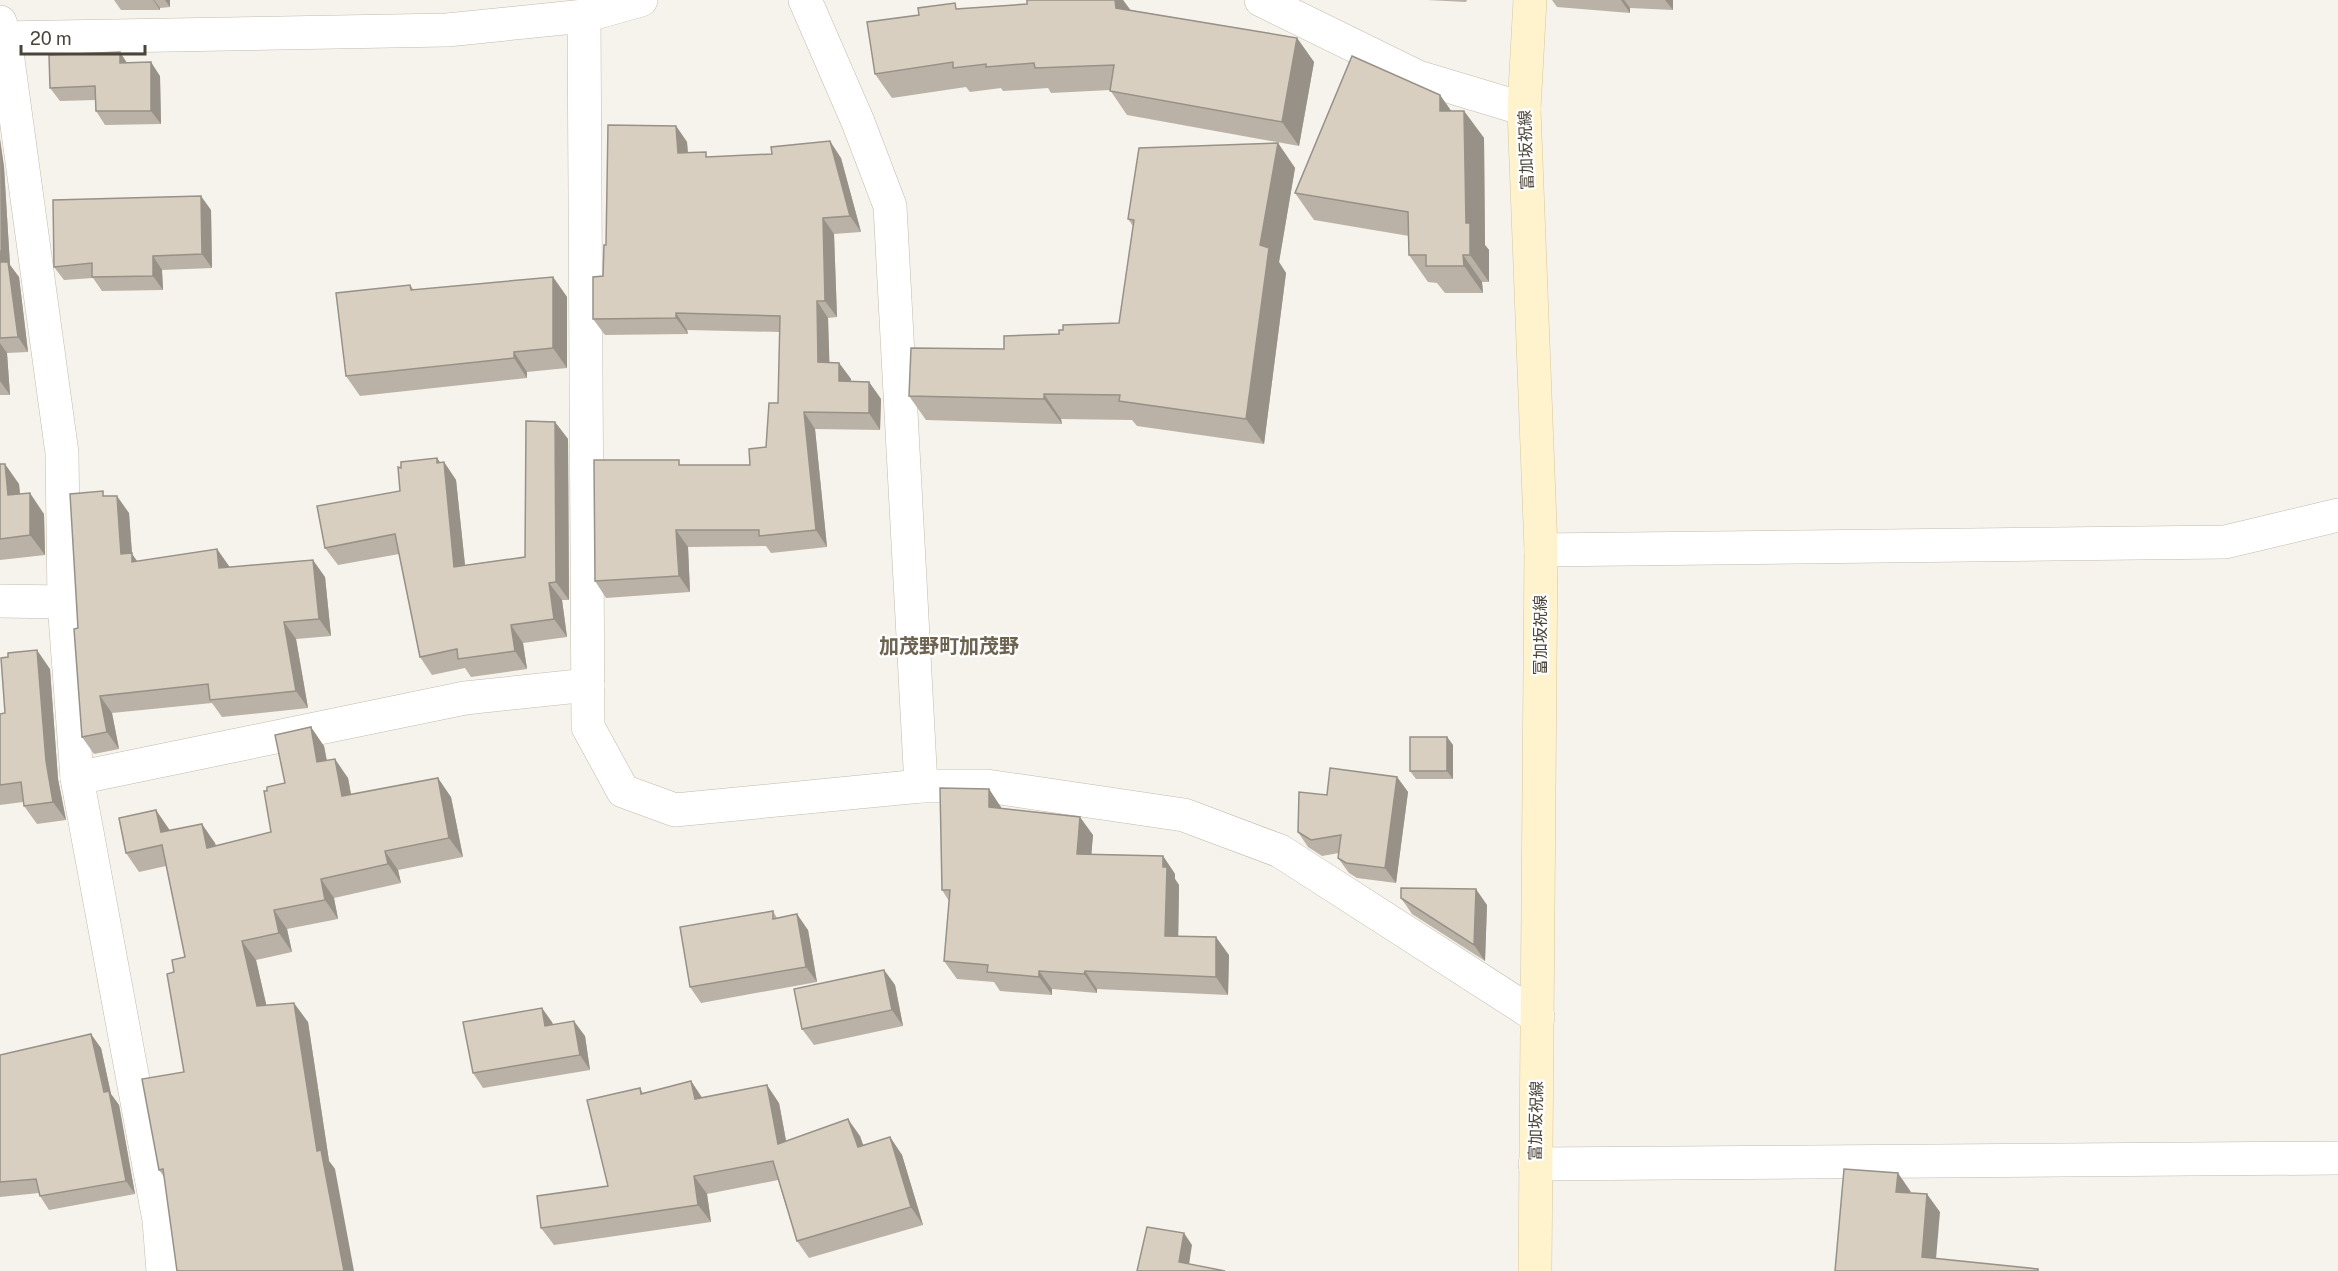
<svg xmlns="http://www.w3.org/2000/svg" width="2338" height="1271" font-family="'Public Sans','Noto Sans JP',sans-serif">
  <rect width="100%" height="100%" fill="#f6f3ec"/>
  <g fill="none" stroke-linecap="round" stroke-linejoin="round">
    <!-- street casing -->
    <g stroke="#c2bbae" stroke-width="34">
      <g id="street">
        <polyline points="805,0 858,122 890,206 921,786"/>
        <polyline points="1261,0 1418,77 1524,109"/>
        <polyline points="584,16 588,727 623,791 675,810 921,786 987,786 1184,815 1280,851 1538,1017"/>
        <polyline points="0,22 5,38 62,453 64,602 77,778 159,1220 163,1271"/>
        <polyline points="0,38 447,30 584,16 641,0"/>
        <polyline points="1541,550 2225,542 2338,515"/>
        <polyline points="0,601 64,602"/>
        <polyline points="77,778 465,698 588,685"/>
        <polyline points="1535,1164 2338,1158"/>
      </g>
    </g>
    <!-- secondary casing -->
    <g stroke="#d6c79b" stroke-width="34">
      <polyline id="secondary" points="1530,0 1524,109 1541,550 1535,1271"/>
    </g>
    <!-- street -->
    <use href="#street" stroke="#fff" stroke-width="33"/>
    <!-- secondary -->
    <use href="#secondary" stroke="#fff3cd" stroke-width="33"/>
  </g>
  <!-- wall -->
  <g fill="#bab2a6">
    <polygon points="114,0 170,0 170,7 160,8 160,10 121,10"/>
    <polygon points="1027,0 1123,0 1130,10 1297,38 1314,62 1299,146 1127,115 1110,90 1051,93 1048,88 1003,91 1001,88 970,92 966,87 892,98 875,74 959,9 1027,4"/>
    <polygon points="1427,0 1467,0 1466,2"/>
    <polygon points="1552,0 1673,0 1673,10 1630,8 1630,13 1557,7"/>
    <polygon points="127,63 160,76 161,124 105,125 96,111 95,100 60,101 50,88"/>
    <polygon points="1440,95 1451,111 1464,111 1484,138 1485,245 1489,250 1489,282 1482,282 1483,293 1445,293 1437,283 1428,282 1409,255 1409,236 1314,220 1295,193"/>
    <polygon points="676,126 687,142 688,153 709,157 841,158 861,232 834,234 837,317 828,318 829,363 839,363 851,379 851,381 869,382 881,399 880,430 815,429 827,547 771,553 766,546 688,547 690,592 606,598 595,581 683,465 750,465 766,447 778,403 780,332 687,330 688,334 605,335 593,319 603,276 606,245"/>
    <polygon points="0,139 4,167 10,265 19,277 28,352 7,353 10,395 0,395"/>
    <polygon points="1278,143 1295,168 1279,262 1286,273 1264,444 1137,426 1132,420 1061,419 1062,424 926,420 909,396 1004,349 1059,334 1119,323 1133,226 1128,219"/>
    <polygon points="211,210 212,268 162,270 163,290 102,291 93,278 64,280 54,267"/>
    <polygon points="553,277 567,297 567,368 527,372 527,378 360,396 346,376 410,285 414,290"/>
    <polygon points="555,422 568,439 569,600 562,600 567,637 523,643 527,669 471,677 465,668 432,675 420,657 399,554 338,565 325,548 400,491 437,458 440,463 444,462 456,480 465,565 525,557"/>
    <polygon points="0,464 19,484 20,494 44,514 45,555 0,560"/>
    <polygon points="107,496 129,513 132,554 137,561 217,549 229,567 325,577 331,636 296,639 308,708 222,717 212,703 112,713 119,749 94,754 82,737 78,628"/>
    <polygon points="50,669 58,779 66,820 37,824 24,806 23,802 0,805 0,714 5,713"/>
    <polygon points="1447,737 1453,745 1453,779 1416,779 1410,771"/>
    <polygon points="324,746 327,760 348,778 351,795 451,797 463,857 398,870 401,883 334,898 338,919 287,929 292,952 256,960 266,1005 308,1022 329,1161 335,1169 165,1178 159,1170 184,1072 174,972 185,957 166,866 139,872 126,853 170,830 215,843 216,846 271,832 267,791 285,783"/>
    <polygon points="1397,777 1408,792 1396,883 1357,878 1349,873 1338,858 1339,853 1322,856 1308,847 1298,832 1327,795"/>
    <polygon points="989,789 1001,808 1093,835 1091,854 1163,856 1175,874 1175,879 1179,885 1178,936 1229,955 1228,995 1097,989 1097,993 1052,989 1052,995 1000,991 994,982 957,979 944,961 949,901 942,890"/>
    <polygon points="1401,898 1487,905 1485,961 1412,914"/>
    <polygon points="773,911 777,918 808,930 817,982 701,1003 690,987"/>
    <polygon points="884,970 895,985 903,1026 814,1045 802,1029"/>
    <polygon points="552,1022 553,1024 585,1036 590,1070 483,1088 473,1073"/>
    <polygon points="101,1048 111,1094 119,1105 135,1194 49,1210 40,1196 39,1193 0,1197 0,1055"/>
    <polygon points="691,1081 702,1098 779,1103 786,1141 860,1136 863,1145 890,1137 902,1155 923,1225 809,1258 797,1241 778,1180 707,1194 711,1222 554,1245 541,1228 608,1186 640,1088 643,1093"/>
  </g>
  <!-- shaded-wall -->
  <g fill="#979187">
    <polygon points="153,0 154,0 160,8 160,10"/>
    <polygon points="165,0 170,0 170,7"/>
    <polygon points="1115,0 1123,0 1132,12 1116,8"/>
    <polygon points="1621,0 1624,0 1630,8 1630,13"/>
    <polygon points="1665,0 1673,0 1673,10"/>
    <polygon points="1297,38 1314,62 1299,146 1282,122"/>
    <polygon points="120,52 129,66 120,63"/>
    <polygon points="151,62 160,76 161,124 151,111"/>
    <polygon points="1440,95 1459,122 1440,111"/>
    <polygon points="1464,111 1484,138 1485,245 1489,250 1489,282 1470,255 1466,223"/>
    <polygon points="676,126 687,142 689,170 678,153"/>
    <polygon points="0,139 4,167 10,265 19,277 28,352 18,337 1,262"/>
    <polygon points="830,141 841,158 861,232 850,216"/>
    <polygon points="1278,143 1295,168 1279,262 1286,273 1264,444 1246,419 1260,245"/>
    <polygon points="201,196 211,210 212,268 202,254"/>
    <polygon points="823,218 834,234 837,317 825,301"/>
    <polygon points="1463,255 1482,282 1483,293 1464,266"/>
    <polygon points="153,256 162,270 163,290 153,276"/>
    <polygon points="553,277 567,297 567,368 553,348"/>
    <polygon points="817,301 828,318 830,379 818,362"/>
    <polygon points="676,313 687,330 688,334 676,318"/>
    <polygon points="0,343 7,353 10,395 0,381"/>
    <polygon points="514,352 527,372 527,378 514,358"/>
    <polygon points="839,363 851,379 850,397 839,381"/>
    <polygon points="869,382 881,399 880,430 869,413"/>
    <polygon points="1044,394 1061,419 1062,424 1044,399"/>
    <polygon points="804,412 815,429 827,547 816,530"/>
    <polygon points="555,422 568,439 569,600 556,582"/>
    <polygon points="437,458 444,468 444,462 456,480 467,584 454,567"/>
    <polygon points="5,464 19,484 22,515 8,495"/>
    <polygon points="30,493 44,514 45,555 30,535"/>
    <polygon points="117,496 129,513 132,554 144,571 121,554"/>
    <polygon points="676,530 688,547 690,592 679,576"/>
    <polygon points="217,549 229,566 231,585 219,568"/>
    <polygon points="313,560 325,577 331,636 319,619"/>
    <polygon points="549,583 562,600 567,637 554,619"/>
    <polygon points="284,622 296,639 308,708 296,691"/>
    <polygon points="511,625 523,643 527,669 515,651"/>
    <polygon points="37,650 50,669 58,779 66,820 53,802 46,761"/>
    <polygon points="100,696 112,713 119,749 107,732"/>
    <polygon points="311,727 324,746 330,781 317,762"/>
    <polygon points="1447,737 1453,745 1453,779 1447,771"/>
    <polygon points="335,759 348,778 355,815 342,796"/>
    <polygon points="1397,777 1408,792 1396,883 1385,868"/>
    <polygon points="438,778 451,797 463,857 449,838"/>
    <polygon points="989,789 1001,807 1002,825 989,807"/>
    <polygon points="156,810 169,829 174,851 161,832"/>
    <polygon points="1080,817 1093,835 1090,872 1077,854"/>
    <polygon points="202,824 215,843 220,867 207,848"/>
    <polygon points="385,851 398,870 401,883 388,864"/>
    <polygon points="1163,856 1175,874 1175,879 1179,885 1178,954 1165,936"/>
    <polygon points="321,879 334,898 338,919 325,900"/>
    <polygon points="1476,889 1487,905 1485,961 1474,945"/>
    <polygon points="274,910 287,929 292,952 279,933"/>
    <polygon points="797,914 808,930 817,982 806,967"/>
    <polygon points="1216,937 1229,955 1228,995 1216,977"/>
    <polygon points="242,941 256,960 271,1025 257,1006"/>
    <polygon points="884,970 895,985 903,1026 892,1010"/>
    <polygon points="1039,971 1052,989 1052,995 1039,977"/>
    <polygon points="1085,971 1097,989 1097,993 1084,974"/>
    <polygon points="294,1003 308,1022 329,1161 335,1169 354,1271 344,1271 317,1151"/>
    <polygon points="542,1008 552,1022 556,1040 545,1026"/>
    <polygon points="574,1021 585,1036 590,1070 580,1055"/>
    <polygon points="91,1034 101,1048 111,1094 119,1105 135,1194 126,1181"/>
    <polygon points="691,1081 703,1099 695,1099"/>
    <polygon points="767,1085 779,1103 790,1162 778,1144"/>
    <polygon points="848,1119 860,1136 870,1165 858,1147"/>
    <polygon points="890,1137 902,1155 923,1225 911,1207"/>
    <polygon points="1898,1173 1911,1192 1896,1192"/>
    <polygon points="694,1176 707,1194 711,1222 698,1205"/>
    <polygon points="1927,1194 1940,1212 1935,1271 1922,1257"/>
    <polygon points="1184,1233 1192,1245 1188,1271 1179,1262"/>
  </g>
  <!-- building -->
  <g fill="#d8cfc1" stroke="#979187" stroke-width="1.5">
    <polygon points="1027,0 1115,0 1116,8 1297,38 1282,122 1110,91 1114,65 1035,68 1034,63 986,67 986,64 953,68 953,62 875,74 867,22 919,15 918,8 955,3 956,9 1027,4"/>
    <polygon points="120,52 120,63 151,62 151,111 96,111 95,86 50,88 49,55"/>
    <polygon points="1352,56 1440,95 1440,111 1464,111 1466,223 1470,223 1470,255 1463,255 1464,266 1426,266 1426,255 1409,255 1408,212 1295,193"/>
    <polygon points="608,125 676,126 678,153 706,152 706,157 772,154 771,147 830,141 850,216 823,218 825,301 817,301 818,362 839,363 839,381 869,382 869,413 804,412 816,530 759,536 759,530 676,530 679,576 595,581 594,460 679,460 679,465 750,465 749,449 766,447 769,403 778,403 780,316 676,313 676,318 593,319 593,277 603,276 604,245 606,245"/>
    <polygon points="1278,143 1260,245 1269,248 1246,419 1119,401 1120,395 1044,394 1044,399 909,396 911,348 1004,349 1004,336 1059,334 1059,330 1063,330 1063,325 1119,323 1134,220 1128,219 1139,148"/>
    <polygon points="201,196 202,254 153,256 153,276 92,277 92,263 54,267 53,200"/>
    <polygon points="0,250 1,262 8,262 18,337 0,338"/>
    <polygon points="553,277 553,348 514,352 514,358 346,376 336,293 410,285 411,290"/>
    <polygon points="526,421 555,422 556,582 549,583 554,619 511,625 515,651 458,659 457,649 420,657 395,534 325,548 317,506 400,491 398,467 401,468 401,462 437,458 437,463 444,462 454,567 525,557"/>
    <polygon points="0,464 5,464 8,495 30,493 30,535 0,539"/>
    <polygon points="103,491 103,496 117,496 121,554 132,553 132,562 217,549 219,568 313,560 319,619 284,622 296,691 210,700 208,684 100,696 107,732 82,737 74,629 78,628 70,494"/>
    <polygon points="37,650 46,761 53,802 24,806 21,782 0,785 0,714 5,713 1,658 8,657 8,653"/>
    <polygon points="311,727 317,762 335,759 342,796 438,778 449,838 385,851 388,864 321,879 325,900 274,910 279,933 242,941 257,1006 294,1003 317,1151 321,1150 344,1271 177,1271 163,1169 159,1170 142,1079 184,1072 167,974 174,972 172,960 185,957 162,845 126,853 119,818 156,810 161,832 202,824 207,848 271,832 264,791 267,791 267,787 285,783 275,735"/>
    <rect x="1410" y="737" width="37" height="34"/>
    <polygon points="1330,768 1397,777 1385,868 1346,863 1338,858 1341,835 1311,840 1298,832 1299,792 1327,795"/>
    <polygon points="940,788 989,789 989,807 1080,817 1077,854 1163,856 1163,867 1167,867 1165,936 1216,937 1216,977 1085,971 1084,974 1039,971 1039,977 987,972 988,965 944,961 950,890 942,890"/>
    <polygon points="1401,888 1476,889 1474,945 1401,898"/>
    <polygon points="773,911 773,919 797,914 806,967 690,987 680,927"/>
    <polygon points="884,970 892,1010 802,1029 794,989"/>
    <polygon points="542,1008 545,1026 574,1021 580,1055 473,1073 463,1022"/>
    <polygon points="91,1034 104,1092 109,1091 126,1181 40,1196 36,1179 0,1182 0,1055"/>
    <polygon points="691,1081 695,1099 767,1085 778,1144 848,1119 858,1147 890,1137 911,1207 797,1241 773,1161 694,1176 698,1205 541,1228 537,1196 608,1186 587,1100 640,1088 641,1094"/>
    <polygon points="1844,1169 1898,1173 1896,1192 1927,1194 1922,1257 2038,1269 2038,1271 1835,1271"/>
    <polygon points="1147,1227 1184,1233 1179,1262 1225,1271 1137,1271"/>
  </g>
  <g text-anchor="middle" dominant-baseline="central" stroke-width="4.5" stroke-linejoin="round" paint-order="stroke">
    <!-- street labels -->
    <g font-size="16" fill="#4b4439" stroke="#fff">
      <text transform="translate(1526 150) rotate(-92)">富加坂祝線</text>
      <text transform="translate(1540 635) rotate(-90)">富加坂祝線</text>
      <text transform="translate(1536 1121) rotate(-89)">富加坂祝線</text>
    </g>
    <!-- quarter labels -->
    <g font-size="20" font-weight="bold" fill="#6e6250" stroke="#fff">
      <text x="949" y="646">加茂野町加茂野</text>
    </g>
  </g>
  <!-- scale -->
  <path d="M21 45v9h124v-9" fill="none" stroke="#4b4439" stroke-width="3"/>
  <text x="30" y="45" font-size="18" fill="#4b4439" stroke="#ffffff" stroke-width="4.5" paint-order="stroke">20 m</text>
</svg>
